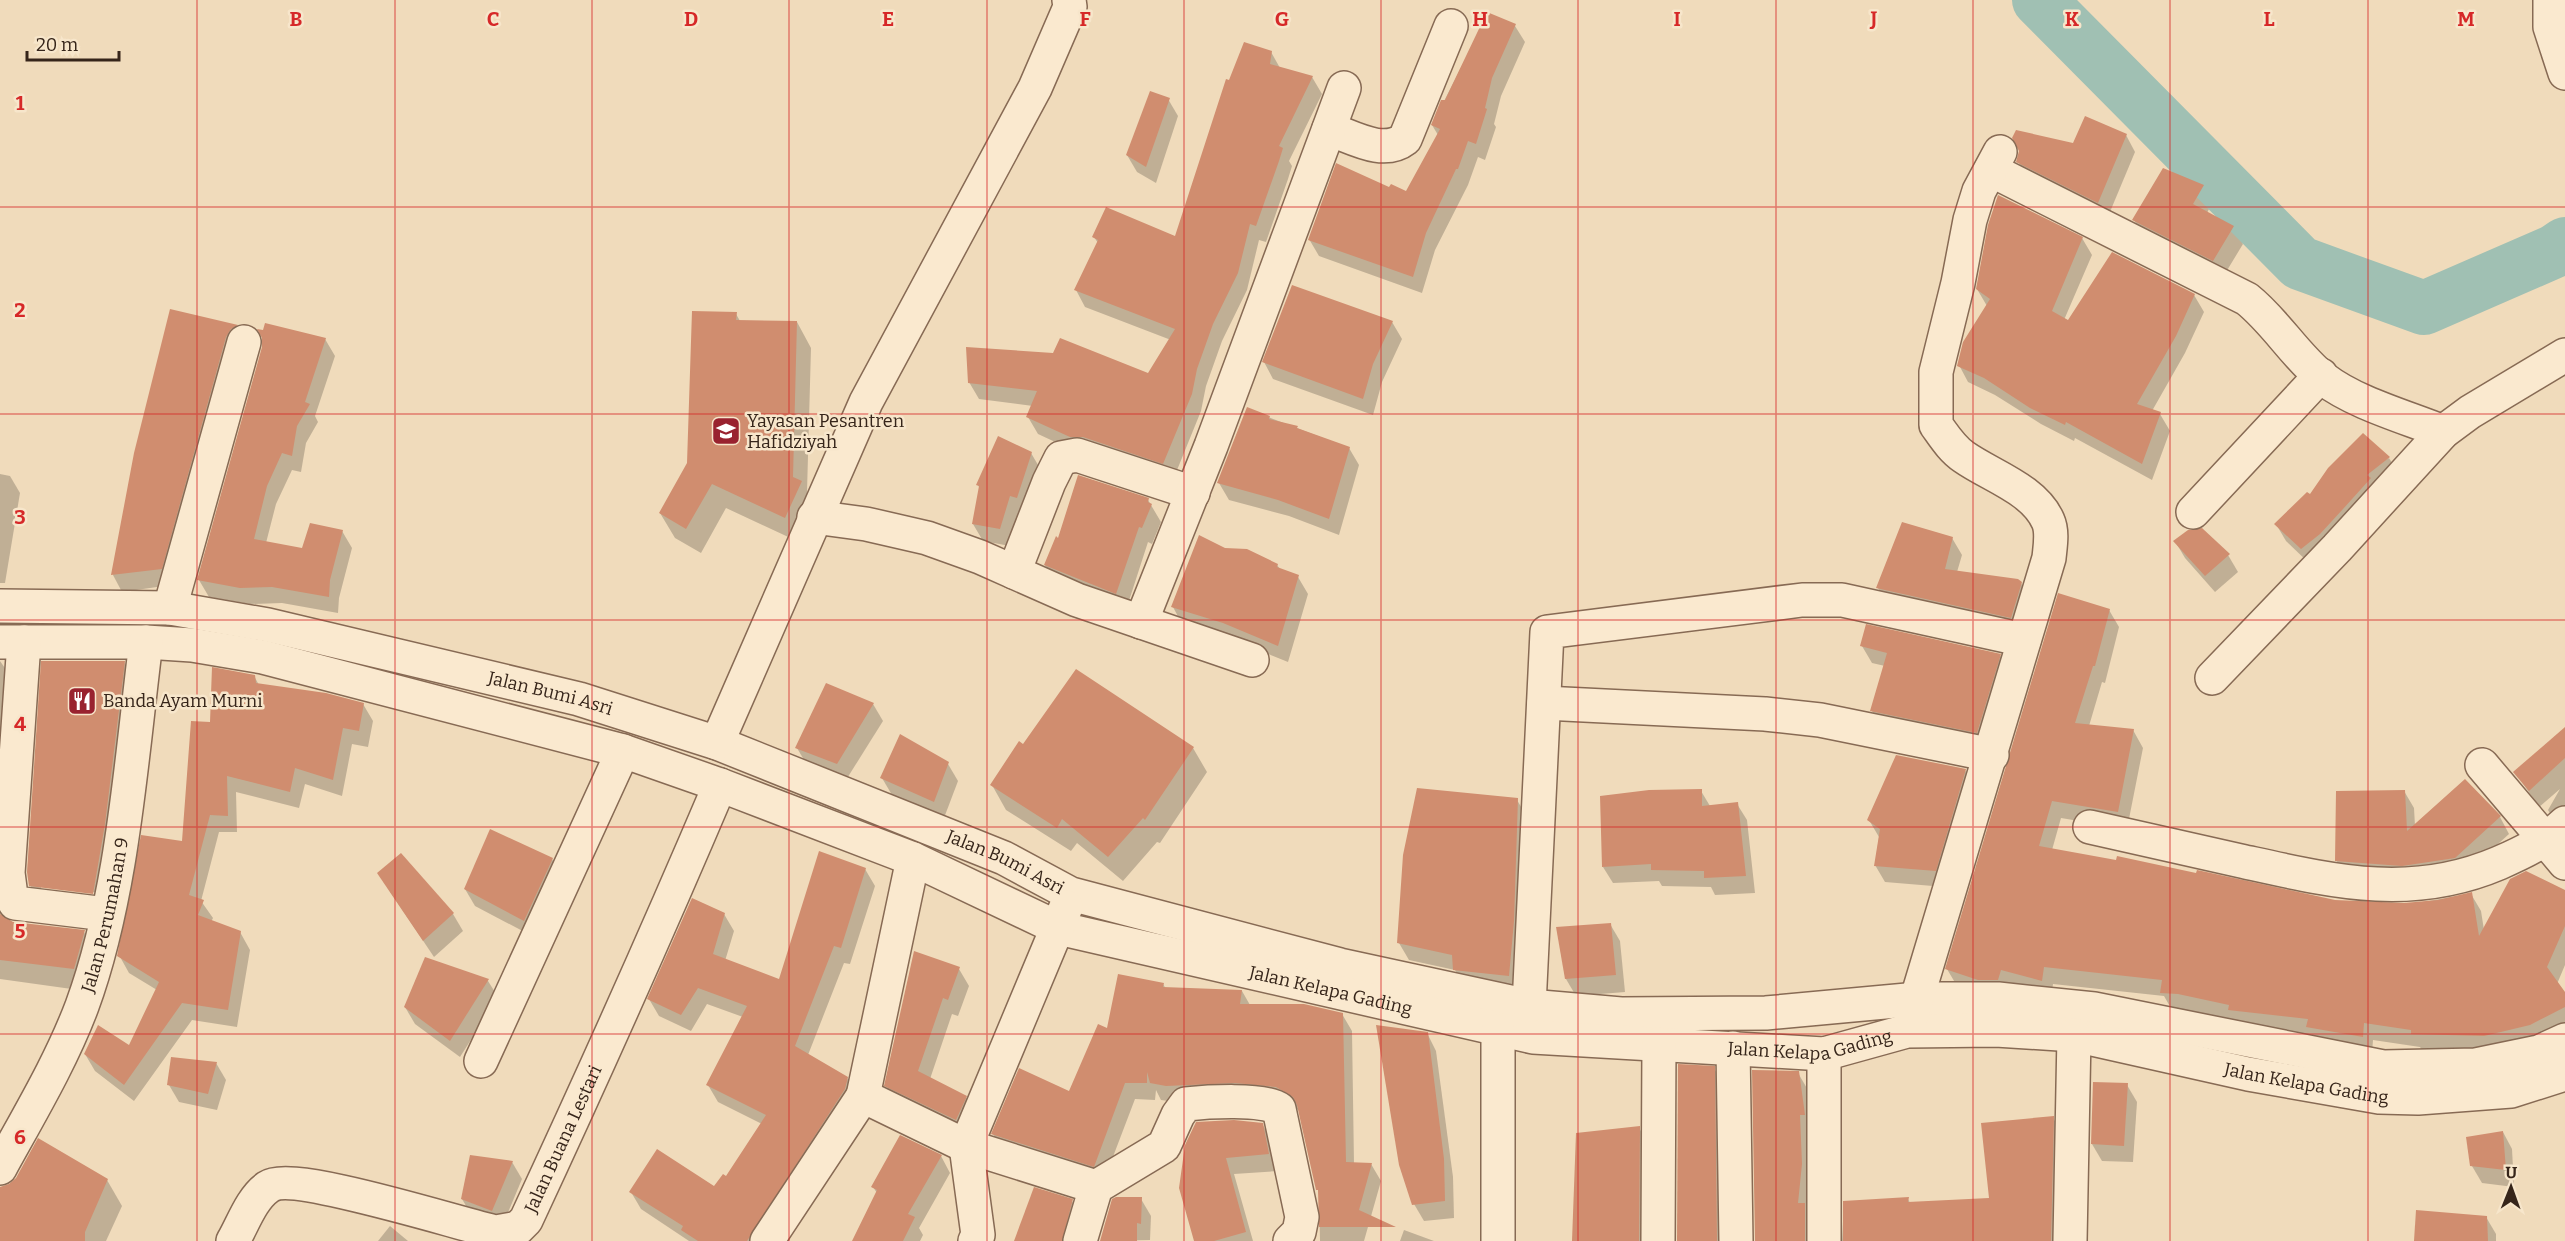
<svg xmlns="http://www.w3.org/2000/svg" width="2565" height="1241" font-family="Bitter,serif">
  <rect width="100%" height="100%" fill="#f0dbbb"/>
  <!-- shadow -->
  <g fill="#0003" fill-rule="evenodd">
    <polygon points="1488,14 1515,26 1525,42 1501,96 1494,124 1496,127 1485,160 1478,157 1468,185 1435,250 1422,293 1319,256 1309,239 1390,189 1407,193 1438,135 1432,125"/>
    <polygon points="1271,52 1280,68 1312,77 1322,94 1289,161 1292,166 1288,179 1266,242 1259,240 1247,290 1222,341 1206,386 1201,411 1173,480 1081,454 1038,434 1028,417 1033,406 979,399 969,382 1149,375 1171,340 1085,307 1076,290 1098,243 1094,237 1176,238 1230,82"/>
    <polygon points="1168,99 1178,116 1156,183 1137,172 1127,155"/>
    <polygon points="2126,135 2135,152 2107,219 2028,179 2018,161 2074,145"/>
    <polygon points="2203,186 2212,203 2207,213 2233,227 2243,244 2223,277 2144,237 2134,220"/>
    <polygon points="2082,238 2092,255 2064,320 2069,322 2194,295 2204,312 2185,353 2152,411 2160,414 2170,431 2152,480 2075,438 2074,441 2041,424 1995,395 1968,382 1959,365 1987,306 1977,289"/>
    <polygon points="171,311 237,326 246,342 171,585 122,592 113,575 136,453"/>
    <polygon points="736,314 740,321 797,322 811,348 807,492 816,508 799,542 726,508 701,553 675,538 660,513 689,463"/>
    <polygon points="1392,322 1402,339 1382,382 1373,415 1273,379 1264,362"/>
    <polygon points="325,339 335,356 315,416 318,422 306,443 301,472 292,470 276,504 266,543 303,550 342,531 352,548 339,598 338,613 282,603 250,604 209,597 199,580"/>
    <polygon points="1247,409 1349,448 1359,465 1339,535 1289,516 1229,500 1219,483"/>
    <polygon points="1031,453 1041,470 1026,514 1019,512 1010,546 983,541 973,524 980,489 978,485"/>
    <polygon points="2389,458 2399,474 2311,565 2286,541 2276,524 2310,496"/>
    <polygon points="0,474 10,476 20,493 5,583 0,583"/>
    <polygon points="1148,500 1161,522 1152,544 1148,542 1126,610 1055,582 1045,565 1059,540"/>
    <polygon points="1952,538 1962,555 1957,572 2021,583 2031,601 2021,634 1888,605 1878,588"/>
    <polygon points="2175,541 2228,555 2238,572 2215,592 2185,558"/>
    <polygon points="1225,549 1277,565 1280,569 1298,577 1308,594 1288,662 1234,640 1182,624 1173,607"/>
    <polygon points="2109,610 2119,627 2105,683 2102,682 2089,726 2133,730 2143,748 2127,829 2061,818 2052,850 2334,901 2404,905 2471,894 2481,911 2484,930 2565,892 2565,965 2557,984 2565,995 2565,1029 2494,1053 2423,1051 2420,1047 2373,1040 2372,1053 2318,1044 2313,1035 2239,1027 2236,1021 2189,1011 2172,1010 2164,996 2053,984 2051,998 1957,986 1947,969"/>
    <polygon points="1862,646 2000,655 2009,672 1986,749 1882,728 1872,711 1885,666 1872,663"/>
    <polygon points="0,661 16,684 1,895 4,918 12,923 84,932 97,954 86,991 0,979"/>
    <path d="M124,662L139,687L107,918L45,911L30,885ZM41,886L101,893L100,896L41,889Z"/>
    <polygon points="254,676 259,685 363,704 373,721 368,747 352,744 342,796 305,784 299,808 236,792 237,832 219,832 201,901 213,918 211,922 240,932 250,950 237,1027 192,1020 134,1101 95,1071 85,1054 129,1047 157,990 129,973 119,955 184,842 212,724"/>
    <polygon points="873,704 883,721 846,780 807,765 797,748"/>
    <polygon points="2565,729 2565,825 2558,827 2548,810 2560,789 2539,807 2515,772"/>
    <polygon points="1023,746 1193,748 1207,772 1160,843 1157,842 1123,881 1077,843 1071,851 1006,810 992,785"/>
    <polygon points="948,764 958,781 944,818 892,795 882,778"/>
    <polygon points="1965,770 1975,787 1945,887 1885,882 1875,865 1879,837 1869,820"/>
    <polygon points="1701,791 1710,806 1737,804 1747,820 1755,893 1715,895 1711,887 1662,886 1659,881 1613,883 1603,867"/>
    <polygon points="2404,791 2414,808 2415,826 2500,817 2509,834 2465,874 2346,877 2336,860"/>
    <polygon points="1517,800 1527,817 1518,992 1465,987 1455,970 1409,960 1399,943"/>
    <polygon points="552,859 562,876 534,937 475,906 465,889"/>
    <polygon points="865,869 875,886 850,964 844,963 808,1055 847,1078 857,1095 766,1241 689,1241 641,1209 631,1192 714,1188 726,1178 762,1124 718,1102 708,1085 743,1017 707,1004 691,1031 659,1016 649,999 724,914 734,931 725,961 780,981"/>
    <polygon points="389,890 453,914 463,931 434,957"/>
    <polygon points="1610,924 1620,941 1625,992 1576,996 1566,979 1558,928"/>
    <polygon points="426,959 488,981 498,997 460,1057 415,1024 405,1007"/>
    <polygon points="959,969 969,986 958,1016 952,1014 930,1079 966,1097 975,1114 966,1136 896,1102 886,1085"/>
    <polygon points="1163,984 1166,989 1242,991 1250,1005 1342,1014 1352,1031 1354,1164 1371,1164 1381,1181 1364,1241 1320,1241 1319,1194 1300,1111 1290,1105 1176,1102 1161,1100 1156,1090 1155,1100 1135,1099 1103,1183 1003,1151 993,1134 1069,1093 1108,1030"/>
    <polygon points="1427,1033 1436,1051 1453,1177 1454,1218 1424,1221 1414,1204"/>
    <polygon points="216,1063 226,1080 217,1110 179,1102 169,1085"/>
    <polygon points="1714,1068 1723,1085 1726,1241 1678,1241"/>
    <polygon points="1798,1073 1808,1090 1815,1241 1756,1241"/>
    <polygon points="2127,1085 2137,1102 2133,1162 2102,1161 2092,1144"/>
    <polygon points="2053,1118 2063,1134 2059,1241 1842,1241 1844,1202 1908,1199 1910,1203 1990,1199"/>
    <polygon points="1262,1124 1272,1141 1278,1171 1234,1174 1253,1241 1196,1241 1181,1188"/>
    <polygon points="1639,1128 1649,1144 1648,1241 1574,1241"/>
    <polygon points="2503,1132 2512,1149 2514,1187 2482,1183 2472,1166"/>
    <polygon points="941,1156 950,1173 919,1228 923,1235 920,1241 853,1241 877,1193 873,1187"/>
    <polygon points="512,1162 522,1179 502,1227 472,1216 462,1199"/>
    <polygon points="107,1180 122,1206 106,1241 0,1241 0,1200"/>
    <polygon points="1141,1199 1151,1216 1150,1240 1101,1241"/>
    <polygon points="1072,1201 1081,1217 1076,1241 1016,1241"/>
    <polygon points="2486,1217 2496,1234 2496,1241 2415,1241"/>
    <polygon points="390,1226 408,1241 378,1241"/>
    <polygon points="1404,1230 1434,1241 1400,1241"/>
  </g>
  <g fill="none" stroke-linecap="round" stroke-linejoin="round">
    <!-- river -->
    <polyline stroke="#a0c0b3" stroke-width="54" points="2039,0 2300,263 2424,308 2555,251 2565,244"/>
  </g>
  <!-- building -->
  <g fill="#d08d6f">
    <polygon points="1487,12 1516,24 1492,78 1485,108 1487,109 1476,144 1468,141 1458,169 1456,169 1426,233 1413,277 1308,240 1336,163 1389,187 1391,184 1406,191 1440,129 1431,125 1441,100 1445,100"/>
    <polygon points="1244,42 1272,51 1270,64 1313,76 1279,146 1283,148 1279,161 1256,226 1250,224 1238,273 1213,324 1197,369 1192,394 1163,464 1083,437 1070,437 1026,417 1037,391 968,383 966,347 1053,353 1060,338 1148,373 1175,329 1074,290 1098,240 1092,237 1106,207 1175,236 1226,79 1229,80"/>
    <polygon points="1150,91 1170,98 1146,167 1126,155"/>
    <polygon points="2085,116 2127,134 2098,203 2016,162 2019,151 2012,138 2016,130 2073,143"/>
    <polygon points="2163,168 2204,185 2193,204 2234,226 2213,261 2132,220"/>
    <polygon points="1998,195 2083,237 2052,311 2068,320 2112,252 2195,294 2176,336 2137,404 2161,412 2142,464 2066,422 2065,425 2030,408 1984,378 1957,366 1963,342 1990,299 1976,289 1988,225"/>
    <polygon points="1292,285 1393,321 1373,364 1363,399 1262,362"/>
    <polygon points="170,309 238,325 231,329 226,337 162,569 111,575 134,453"/>
    <polygon points="692,311 737,312 736,320 797,321 793,477 802,481 785,518 712,484 686,529 659,513 687,463"/>
    <polygon points="265,323 326,338 305,402 310,404 297,426 292,456 282,453 267,486 254,539 302,548 310,523 343,530 330,580 329,597 272,587 240,588 197,580 262,347 262,338 257,329 263,330"/>
    <polygon points="1247,407 1270,416 1269,419 1298,426 1297,428 1350,447 1329,519 1278,500 1217,483"/>
    <polygon points="2363,433 2390,457 2367,475 2371,478 2343,509 2320,534 2301,549 2274,524 2307,492 2310,494 2328,468"/>
    <polygon points="998,436 1032,452 1017,498 1010,496 1000,529 972,524 979,486 976,485"/>
    <polygon points="1078,475 1149,498 1148,502 1152,504 1142,528 1139,527 1116,594 1044,565 1056,536 1058,538"/>
    <polygon points="1902,522 1953,537 1945,569 2018,579 2022,582 2011,618 1876,588"/>
    <polygon points="2202,528 2230,554 2205,576 2173,541 2188,530"/>
    <polygon points="1199,535 1225,548 1247,549 1278,564 1277,567 1299,575 1278,646 1223,623 1171,607"/>
    <polygon points="2058,593 2110,609 2095,666 2093,666 2075,723 2134,729 2118,812 2052,801 2039,846 2116,860 2117,856 2196,873 2197,870 2335,900 2404,903 2438,900 2472,892 2479,936 2510,879 2526,871 2565,890 2565,926 2547,967 2565,992 2565,1007 2530,1025 2484,1036 2411,1034 2411,1030 2364,1023 2363,1037 2306,1027 2308,1019 2228,1010 2229,1005 2178,994 2160,993 2162,980 2044,967 2042,981 2001,970 1998,980 1978,980 1945,969"/>
    <polygon points="1866,624 2001,654 1977,733 1870,711 1887,653 1860,646"/>
    <polygon points="41,661 125,661 105,824 93,894 29,886 27,872"/>
    <polygon points="212,667 255,675 256,683 326,693 364,703 359,731 343,728 333,780 295,768 290,792 227,776 228,816 210,815 189,895 204,900 198,915 241,931 228,1010 182,1003 124,1085 84,1054 98,1025 129,1045 159,982 117,956 141,835 182,841 191,721 210,722"/>
    <polygon points="1076,669 1194,747 1145,820 1143,818 1108,857 1062,819 1057,828 990,785 1019,741 1023,744"/>
    <polygon points="826,683 874,703 837,764 795,748"/>
    <polygon points="2565,727 2565,758 2529,791 2513,772"/>
    <polygon points="900,734 949,762 934,802 880,778"/>
    <polygon points="1896,755 1966,769 1936,871 1874,866 1880,829 1867,820"/>
    <polygon points="2465,779 2501,816 2455,858 2402,866 2335,861 2336,791 2405,790 2407,831"/>
    <polygon points="1417,788 1518,798 1514,921 1509,976 1453,970 1452,955 1397,943 1403,855"/>
    <polygon points="1702,789 1702,806 1738,802 1746,876 1704,878 1704,871 1651,870 1651,864 1602,867 1600,796 1649,790"/>
    <polygon points="490,829 553,858 524,921 464,889"/>
    <polygon points="819,851 866,868 841,948 834,946 795,1046 848,1077 845,1089 747,1241 698,1241 681,1230 683,1226 629,1192 657,1149 714,1186 723,1174 726,1176 766,1115 706,1085 747,1006 698,988 681,1015 647,999 692,898 725,913 713,954 779,979"/>
    <polygon points="401,853 454,913 423,941 377,873"/>
    <polygon points="0,914 13,922 85,930 74,969 0,960"/>
    <polygon points="1611,923 1616,975 1565,979 1556,927"/>
    <polygon points="914,951 960,967 948,1000 943,998 918,1071 967,1096 956,1120 884,1086"/>
    <polygon points="425,957 489,979 450,1041 404,1007"/>
    <polygon points="1118,974 1164,983 1163,987 1242,990 1240,1004 1304,1004 1343,1013 1346,1162 1372,1163 1359,1210 1396,1227 1319,1227 1318,1190 1316,1190 1297,1105 1293,1097 1276,1087 1235,1083 1166,1086 1150,1083 1147,1072 1147,1083 1125,1083 1094,1167 991,1134 1019,1068 1069,1091 1098,1024 1107,1028"/>
    <polygon points="1376,1025 1428,1032 1444,1159 1445,1201 1412,1205 1399,1165"/>
    <polygon points="171,1057 217,1062 208,1094 167,1085"/>
    <polygon points="1678,1064 1715,1066 1717,1241 1677,1241"/>
    <polygon points="1752,1070 1799,1071 1805,1115 1800,1115 1802,1164 1798,1203 1805,1203 1805,1241 1755,1241"/>
    <polygon points="2093,1082 2128,1083 2124,1146 2091,1144"/>
    <polygon points="2054,1116 2051,1241 1843,1241 1843,1201 1909,1197 1908,1202 1989,1198 1981,1123"/>
    <polygon points="1234,1120 1263,1123 1269,1154 1226,1158 1246,1232 1214,1241 1194,1241 1179,1188 1185,1145 1196,1122"/>
    <polygon points="1640,1126 1639,1241 1572,1241 1576,1133"/>
    <polygon points="2503,1131 2506,1170 2470,1166 2466,1137"/>
    <polygon points="900,1135 942,1155 908,1214 915,1217 903,1241 852,1241 877,1190 871,1187"/>
    <polygon points="38,1138 108,1179 85,1232 85,1241 0,1241 0,1187 9,1184 16,1178"/>
    <polygon points="470,1155 513,1161 492,1211 461,1199"/>
    <polygon points="1034,1187 1073,1199 1062,1241 1014,1241"/>
    <polygon points="1116,1197 1142,1197 1141,1224 1137,1223 1137,1241 1100,1241 1112,1199"/>
    <polygon points="2416,1210 2487,1216 2488,1241 2414,1241"/>
  </g>
  <g fill="none" stroke-linecap="round" stroke-linejoin="round">
    <!-- minor casing -->
    <g stroke="#876a54" stroke-width="36">
      <g id="minor">
        <polyline points="2550,0 2550,27 2565,73"/>
        <path d="M1329,129C1353,137 1383,156 1405,139L1451,26"/>
        <path d="M1991,170L2247,299C2276,322 2295,356 2324,379C2355,403 2406,417 2443,432"/>
        <polyline points="2193,512 2321,375"/>
        <polyline points="814,517 866,524 927,538 980,557 1077,600 1252,660"/>
        <polyline points="1014,572 1049,482 1061,458 1077,455 1193,493"/>
        <path id="s1" d="M0,606L170,608L268,625L579,699L717,743L1004,858L1071,894L1340,965L1529,1006L1621,1014L1766,1013L1918,999H1998L2094,1009L2383,1067L2476,1065L2539,1052L2565,1040"/>
        <polyline points="170,608 244,342"/>
        <polyline points="1141,622 1211,446 1344,88"/>
        <path id="s2" d="M0,642H146L192,645L263,657L623,751L720,785L913,859L1058,928L1533,1037L1824,1054L1907,1031L1996,1030L2074,1035L2248,1074L2379,1097L2418,1098L2511,1091L2565,1074"/>
        <polyline points="24,642 8,873 11,896 15,903 106,914"/>
        <polyline points="2212,678 2337,548 2443,432 2470,412 2565,355"/>
        <polyline points="1544,703 1765,714 1820,720 1992,755"/>
        <polyline points="717,743 866,402 1035,88 1070,7 1069,0"/>
        <polyline points="2482,765 2565,863"/>
        <path d="M2090,827C2140,838 2191,850 2241,861C2332,881 2410,901 2499,863C2524,852 2545,842 2565,823"/>
        <polyline points="1529,1006 1547,632 1802,600 1842,600 2024,640"/>
        <path d="M1911,1018L2049,558C2050,547 2053,532 2048,521C2034,489 1991,476 1964,457C1952,449 1944,436 1936,425V372L1958,283L1970,220L1979,191L2000,152"/>
        <polyline points="1498,1031 1498,1241"/>
        <polyline points="1733,1048 1736,1241"/>
        <polyline points="481,1061 623,751"/>
        <polyline points="863,1096 913,859"/>
        <path id="s3" d="M0,1168C29,1115 61,1062 82,1006C123,894 131,760 146,642"/>
        <path id="s4" d="M233,1241C243,1224 251,1199 268,1187C292,1170 459,1224 496,1232L518,1228L526,1220C593,1076 658,931 720,785"/>
        <polyline points="767,1241 863,1096 966,1146 1096,1187"/>
        <polyline points="975,1241 978,1235 966,1146 1066,907"/>
        <path d="M1080,1241L1096,1187L1164,1146L1178,1115L1186,1104C1205,1102 1265,1098 1279,1109L1302,1217L1299,1232L1290,1241"/>
        <polyline points="1658,1241 1659,1044"/>
        <polyline points="1824,1241 1824,1054"/>
        <polyline points="2070,1241 2074,1035"/>
      </g>
    </g>
    <!-- minor -->
    <use href="#minor" stroke="#fae9cf" stroke-width="33"/>
  </g>
  <!-- grid -->
  <path fill="none" stroke="#d62828" stroke-width="1.5" stroke-opacity="0.55" d="M197,0V1241M395,0V1241M592,0V1241M789,0V1241M987,0V1241M1184,0V1241M1381,0V1241M1578,0V1241M1776,0V1241M1973,0V1241M2170,0V1241M2368,0V1241M0,207H2565M0,414H2565M0,620H2565M0,827H2565M0,1034H2565"/>
  <!-- icons -->
  <defs>
    <g id="school-square" transform="scale(1.5)"><rect x="-9" y="-9" width="18" height="18" rx="4" fill="#99222f" stroke="#f7e6cb"/><path d="M0-5L7-2L0 1L-7-2ZM-4 1L0 2.5L4 1V4Q0 6-4 4Z" fill="#fff"/></g>
    <g id="restaurant-square" transform="scale(1.5)"><rect x="-9" y="-9" width="18" height="18" rx="4" fill="#99222f" stroke="#f7e6cb"/><path d="M-5-6h1v4h1v-4h1v4h1v-4h1v5L-1.5 .5V6h-2V.5L-5-1ZM5-6V6H3V1.5H1.5Q1.5-4 5-6Z" fill="#fff"/></g>
  </defs>
  <g fill-rule="evenodd">
    <use href="#school-square" x="726" y="431"/>
    <use href="#restaurant-square" x="82" y="701"/>
  </g>
  <g text-anchor="middle" dominant-baseline="central" stroke-width="5" stroke-linejoin="round" paint-order="stroke">
    <!-- poi labels -->
    <g font-size="18" fill="#36251a" stroke="#f7e6cb" text-anchor="start">
      <text x="747" y="421">Yayasan Pesantren<tspan x="747" dy="21">Hafidziyah</tspan></text>
      <text x="103" y="701">Banda Ayam Murni</text>
    </g>
    <!-- street labels -->
    <g font-size="18" fill="#36251a" stroke="#f7e6cb">
      <text stroke="none"><textPath href="#s1" startOffset="560">Jalan Bumi Asri</textPath></text>
      <text stroke="none"><textPath href="#s1" startOffset="1046">Jalan Bumi Asri</textPath></text>
      <text stroke="none"><textPath href="#s3" startOffset="276">Jalan Perumahan 9</textPath></text>
      <text stroke="none"><textPath href="#s2" startOffset="1386">Jalan Kelapa Gading</textPath></text>
      <text stroke="none"><textPath href="#s2" startOffset="1872">Jalan Kelapa Gading</textPath></text>
      <text stroke="none"><textPath href="#s2" startOffset="2376">Jalan Kelapa Gading</textPath></text>
      <text stroke="none"><textPath href="#s4" startOffset="422">Jalan Buana Lestari</textPath></text>
    </g>
  </g>
  <g font-size="20" text-anchor="middle" font-weight="bold" fill="#d62828" stroke="#f7e6cb" stroke-width="5" stroke-linejoin="round" paint-order="stroke">
    <text x="296" y="26">B</text>
    <text x="493" y="26">C</text>
    <text x="691" y="26">D</text>
    <text x="888" y="26">E</text>
    <text x="1085" y="26">F</text>
    <text x="1282" y="26">G</text>
    <text x="1480" y="26">H</text>
    <text x="1677" y="26">I</text>
    <text x="1874" y="26">J</text>
    <text x="2072" y="26">K</text>
    <text x="2269" y="26">L</text>
    <text x="2466" y="26">M</text>
    <text x="20" y="110">1</text>
    <text x="20" y="317">2</text>
    <text x="20" y="524">3</text>
    <text x="20" y="731">4</text>
    <text x="20" y="938">5</text>
    <text x="20" y="1144">6</text>
  </g>
  <!-- north arrow -->
  <g transform="translate(2511 1187) rotate(1)" stroke="#f7e6cb" stroke-width="4.5" paint-order="stroke">
  <path d="M0-4.5L10 22L0 15L-10 22Z" fill="#36251a"/>
  <text y="-9" font-size="16" font-weight="bold" text-anchor="middle" fill="#36251a">U</text>
  </g>
  <!-- scale -->
  <path d="M27 51v9h92v-9" fill="none" stroke="#36251a" stroke-width="3"/>
  <text x="36" y="51" font-size="18" fill="#36251a" stroke="#f7e6cb" stroke-width="4.5" paint-order="stroke">20 m</text>
</svg>
